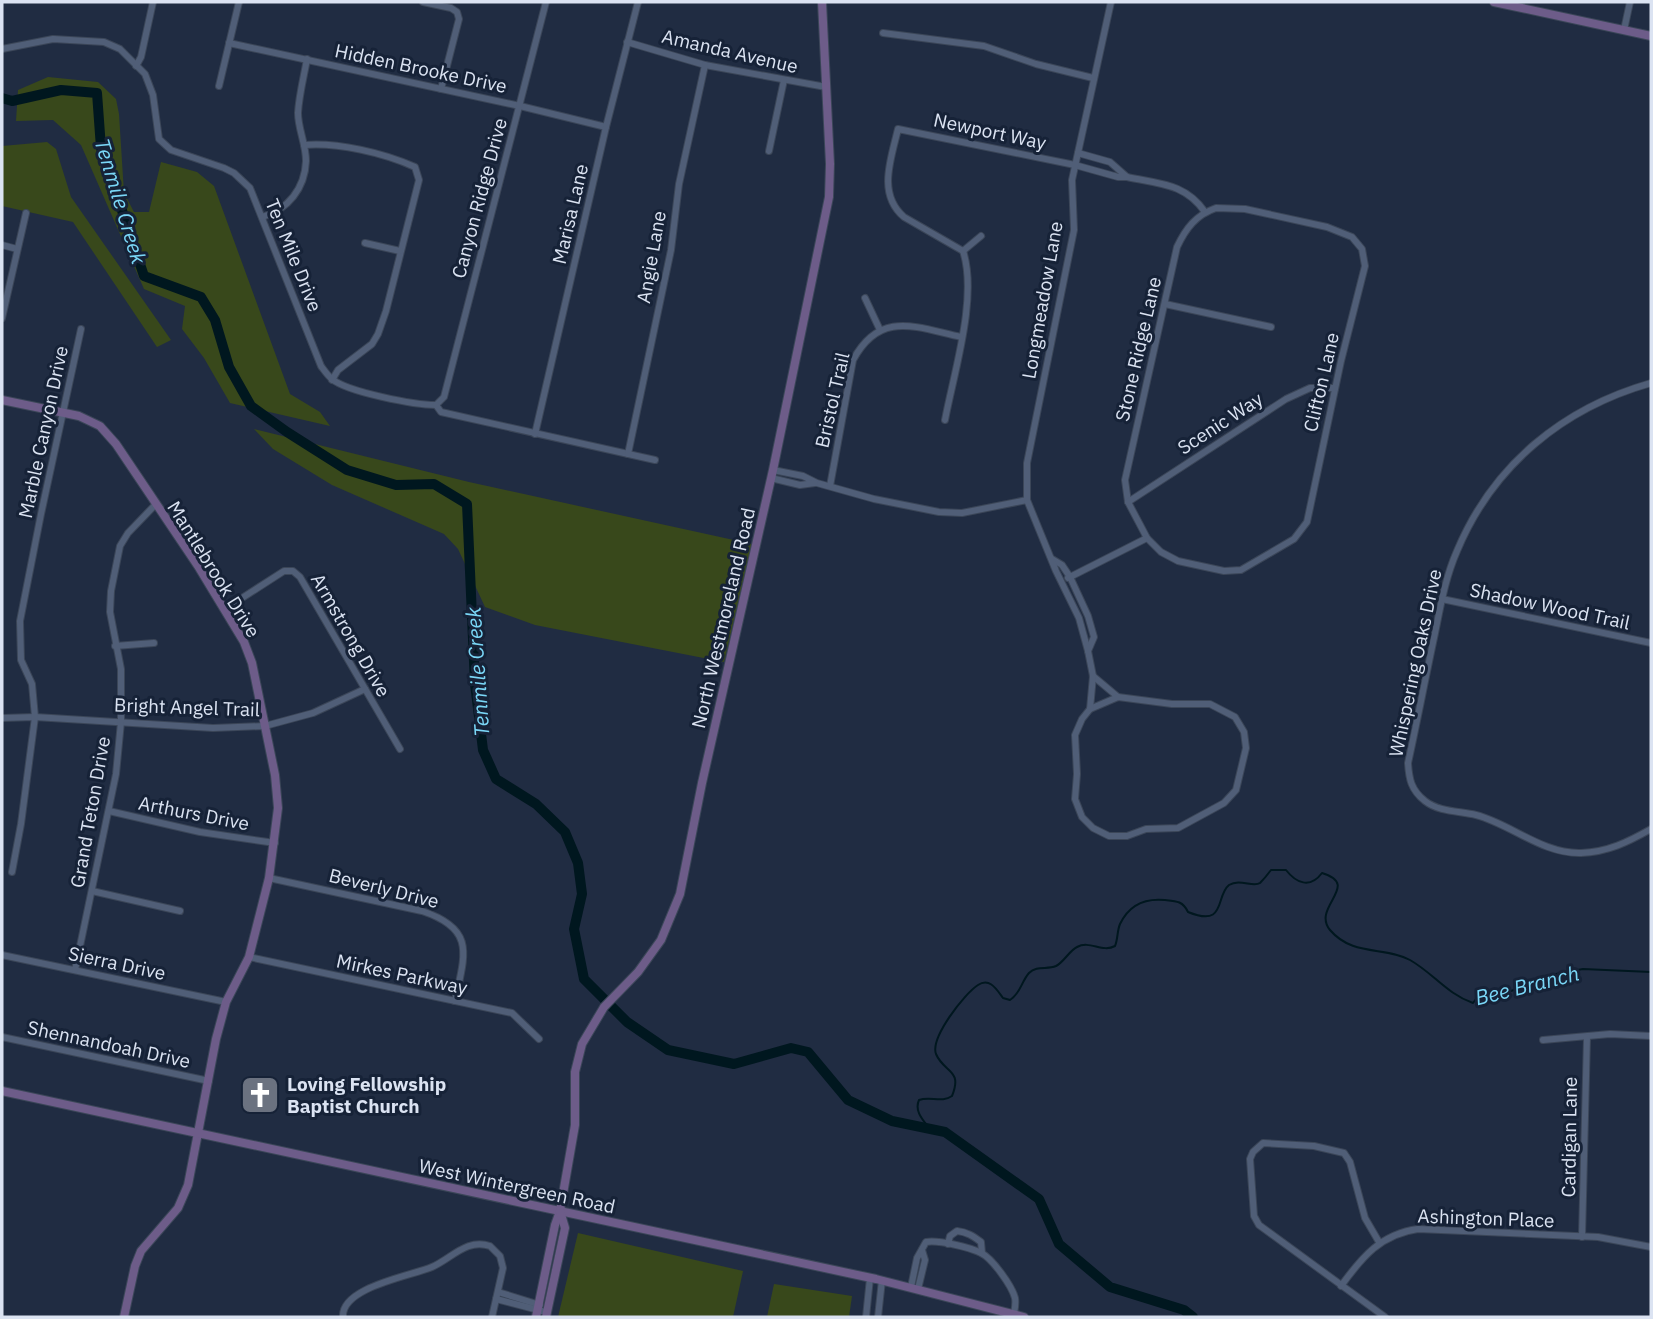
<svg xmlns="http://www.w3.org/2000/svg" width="1653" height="1319" font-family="'IBM Plex Sans',sans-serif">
  <rect width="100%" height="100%" fill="#202c42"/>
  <!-- green -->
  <g fill="#38481b">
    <polygon points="48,77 98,82 116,99 119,114 124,193 134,212 149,212 161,162 197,172 214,186 290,394 320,412 330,426 230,403 204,358 182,329 185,306 144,289 81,145 53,120 16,121 18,90"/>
    <polygon points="47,142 56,149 71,197 171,340 157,347 73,222 2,206 2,146"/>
    <polygon points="254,429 469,482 752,544 724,662 535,625 485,607 458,549 444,534 332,485 273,449"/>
    <polygon points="578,1233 743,1271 733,1317 558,1317"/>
    <polygon points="774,1284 852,1296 849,1317 767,1317"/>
  </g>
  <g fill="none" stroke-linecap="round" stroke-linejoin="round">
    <!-- stream -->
    <path stroke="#00171f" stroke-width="2" d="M929,1128C923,1120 914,1111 919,1100C930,1096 942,1103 952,1096C963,1069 944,1073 936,1054C930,1038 964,994 978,985C990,977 997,990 1003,998L1010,1000C1021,993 1021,982 1029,973C1037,965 1047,970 1056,966C1064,962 1069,951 1077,947C1090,940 1102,953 1115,946C1118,939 1117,931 1120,924C1129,905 1145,898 1165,900C1176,901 1183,901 1188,912C1227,928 1215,896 1229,885C1240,878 1253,888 1260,883C1264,879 1268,874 1271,870H1286C1296,883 1310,889 1322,873C1362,885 1311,907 1330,930C1353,957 1385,946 1410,960C1433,973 1447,994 1473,1003L1479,995L1499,994L1518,989L1540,977L1583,969L1651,972"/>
    <!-- river -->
    <polyline stroke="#00171f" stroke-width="10" points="2,98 12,101 61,90 97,93 101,148 144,276 201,297 215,320 229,367 251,406 287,432 347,470 396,485 434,484 467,504 475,684 483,750 496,779 536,804 565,832 578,863 582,894 574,929 584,979 627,1022 668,1050 734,1064 791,1048 808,1052 848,1100 892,1121 945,1132 1039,1199 1059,1244 1110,1287 1184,1310 1193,1317"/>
    <!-- street casing -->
    <g stroke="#3b4658" stroke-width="8">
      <g id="street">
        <polyline points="423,2 451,8 457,12 459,19 441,89"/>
        <polyline points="1624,30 1630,2"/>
        <polyline points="883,33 984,46 1036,64 1093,78"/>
        <polyline points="627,42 705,65 826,87"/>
        <polyline points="229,43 520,106 606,127"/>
        <path d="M2,49L53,39L104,42L120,49L145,74L153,95L159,139L171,150L224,168L234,173L250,188L321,366C324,370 328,376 332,379C347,392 415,405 436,405L444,397L546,2"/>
        <polyline points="136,66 141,57 153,2"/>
        <polyline points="219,86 239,2"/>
        <path d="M304,145C337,142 384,153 415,167L419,180L386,311L378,334L372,344L338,370L332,380"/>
        <polyline points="769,151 784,80"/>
        <path d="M1127,177C1159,184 1185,183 1205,212"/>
        <path d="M1216,208L1245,209L1327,227L1352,237L1362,249L1365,266L1341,361L1307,522L1294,539L1241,570L1224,571L1178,561L1161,552L1147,538L1128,502L1125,480L1177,247C1186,228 1196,215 1216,208Z"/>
        <path d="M262,217C288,210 305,188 306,161C306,144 298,129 298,113C299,95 304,76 307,59"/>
        <polyline points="365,243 400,251"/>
        <polyline points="2,245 17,249"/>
        <polyline points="963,251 981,236"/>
        <polyline points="865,298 880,330"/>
        <polyline points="1165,304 1271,327"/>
        <polyline points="2,318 26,213"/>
        <path d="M1651,383C1563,408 1493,465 1457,551C1445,578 1440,609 1434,638C1425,680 1417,722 1408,763C1409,779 1411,790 1425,801C1439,812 1459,811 1476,815C1511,824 1542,854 1581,853C1608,852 1628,842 1651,829"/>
        <polyline points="436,405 441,412 655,460"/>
        <path d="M945,420C954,372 978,297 963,251L904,217C877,194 891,159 898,129L1075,165L1118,177H1127L1110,162L1078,153"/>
        <polyline points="535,434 606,127 638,2"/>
        <polyline points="628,454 671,250 679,184 705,65"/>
        <polyline points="773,470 803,476 817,483 874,499 939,512 962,513 1027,500"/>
        <polyline points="771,478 800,485 815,483"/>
        <path d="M830,486L853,360C880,310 915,327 961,337"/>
        <polyline points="1128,502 1286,399 1310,388 1335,388"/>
        <polyline points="1052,559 1062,565 1070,577 1088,616 1094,637 1088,651"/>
        <polyline points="1068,578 1147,538"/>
        <polyline points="1442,599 1651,643"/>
        <polyline points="225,609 284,571 293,571 300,577 400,749"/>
        <polyline points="115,646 154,643"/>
        <polyline points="1093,676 1118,697"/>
        <polygon points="1118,697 1172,704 1210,704 1235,717 1244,732 1246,748 1236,790 1224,803 1178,828 1146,829 1127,836 1109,836 1093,828 1082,817 1075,799 1077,774 1075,735 1082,719 1090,709"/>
        <polyline points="1090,709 1093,676 1088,651 1079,618 1056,571 1027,500 1027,463 1074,230 1072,180 1111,2"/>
        <polyline points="2,718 35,717 213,728 265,726 313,713 365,689"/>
        <polyline points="109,811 200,832 275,843"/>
        <polyline points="12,872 21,824 35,717 32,684 21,660 20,621 41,514 81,329"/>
        <path d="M269,878L422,911C476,929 465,954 455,1001"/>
        <polyline points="92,891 180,911"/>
        <polyline points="2,955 226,1002"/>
        <polyline points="249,957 512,1013 539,1039"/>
        <polyline points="75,970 116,774 121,722 121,669 110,612 111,591 120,546 128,533 155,505"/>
        <polyline points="2,1037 209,1081"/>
        <polyline points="1543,1040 1610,1034 1651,1036"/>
        <polyline points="1582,1237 1587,1037"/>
        <polyline points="1379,1242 1365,1218 1350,1162 1344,1153 1314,1146 1263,1143 1253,1152 1250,1159 1254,1216 1259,1225 1385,1317"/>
        <path d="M948,1244L950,1236L957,1231C967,1232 973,1236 981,1242L982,1253"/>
        <path d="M1341,1286C1362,1257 1381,1234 1418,1229L1598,1237L1651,1247"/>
        <path d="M911,1287L917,1258L926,1242C939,1240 969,1247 981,1253C992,1258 1012,1286 1015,1298C1016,1303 1015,1308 1014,1314"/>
        <polyline points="918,1289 925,1260 922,1250"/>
        <polyline points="498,1292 540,1305"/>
        <polyline points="496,1299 542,1311"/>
        <path d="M343,1317C341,1287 411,1276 432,1267C452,1258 467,1238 490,1246L500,1256L503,1268L492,1317"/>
        <polyline points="866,1317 870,1278"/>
        <polyline points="878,1317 882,1280"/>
      </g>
    </g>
    <!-- secondary casing -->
    <g stroke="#3b4658" stroke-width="10">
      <g id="secondary">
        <polyline points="1494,2 1651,36"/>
        <polyline points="2,400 79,416 100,426 116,444 198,566 244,642 252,663 275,775 278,808 269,878 249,957 226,1002 216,1039 188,1185 178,1208 141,1251 135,1266 124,1317"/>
        <polyline points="2,1091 876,1279 1024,1317"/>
        <polyline points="536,1317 555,1225 560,1211 575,1125 575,1072 582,1044 604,1007 638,972 661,940 680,894 702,783 773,470 829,197 830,164 822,2"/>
        <polyline points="546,1317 565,1228 560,1211"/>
      </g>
    </g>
    <!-- street -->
    <use href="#street" stroke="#505e77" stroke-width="6"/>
    <!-- secondary -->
    <use href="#secondary" stroke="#6d5c89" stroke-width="8"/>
  </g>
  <!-- icons -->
  <defs>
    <g id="church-square" transform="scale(2.0125)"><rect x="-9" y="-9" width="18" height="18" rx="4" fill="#6b7280" stroke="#162237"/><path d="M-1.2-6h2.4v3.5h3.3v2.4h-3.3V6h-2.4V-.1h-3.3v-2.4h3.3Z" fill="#fff"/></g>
  </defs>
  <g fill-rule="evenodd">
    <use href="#church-square" x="260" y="1095"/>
  </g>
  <g text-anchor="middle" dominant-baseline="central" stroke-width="6" stroke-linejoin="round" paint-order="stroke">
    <!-- street labels -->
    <g font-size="19" fill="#dbe3f2" stroke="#162237">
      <text transform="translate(730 51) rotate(13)">Amanda Avenue</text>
      <text transform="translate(421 68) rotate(12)">Hidden Brooke Drive</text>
      <text transform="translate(990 131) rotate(12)">Newport Way</text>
      <text transform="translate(479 198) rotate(-75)">Canyon Ridge Drive</text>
      <text transform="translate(570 214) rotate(-77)">Marisa Lane</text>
      <text transform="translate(294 255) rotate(68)">Ten Mile Drive</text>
      <text transform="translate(651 257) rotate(-80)">Angie Lane</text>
      <text transform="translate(1042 300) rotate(-80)">Longmeadow Lane</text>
      <text transform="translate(1138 349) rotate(-77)">Stone Ridge Lane</text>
      <text transform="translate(1321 382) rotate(-77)">Clifton Lane</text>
      <text transform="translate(832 400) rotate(-77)">Bristol Trail</text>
      <text transform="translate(1220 423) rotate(-33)">Scenic Way</text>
      <text transform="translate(43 432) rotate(-78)">Marble Canyon Drive</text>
      <text transform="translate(214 569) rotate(58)">Mantlebrook Drive</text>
      <text transform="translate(1550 606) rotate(12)">Shadow Wood Trail</text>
      <text transform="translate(723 618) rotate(-77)">North Westmoreland Road</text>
      <text transform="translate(351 635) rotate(60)">Armstrong Drive</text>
      <text transform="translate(1415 663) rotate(-78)">Whispering Oaks Drive</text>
      <text transform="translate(187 707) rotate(2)">Bright Angel Trail</text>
      <text transform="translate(90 812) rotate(-80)">Grand Teton Drive</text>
      <text transform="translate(194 813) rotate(11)">Arthurs Drive</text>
      <text transform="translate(384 888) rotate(14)">Beverly Drive</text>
      <text transform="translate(117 963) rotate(12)">Sierra Drive</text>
      <text transform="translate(402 974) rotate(12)">Mirkes Parkway</text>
      <text transform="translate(109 1044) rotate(12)">Shennandoah Drive</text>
      <text transform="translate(1569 1137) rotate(-89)">Cardigan Lane</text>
      <text transform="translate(517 1186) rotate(12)">West Wintergreen Road</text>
      <text transform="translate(1486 1218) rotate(2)">Ashington Place</text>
    </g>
    <!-- poi labels -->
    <g font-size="19" font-weight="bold" fill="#dbe3f2" stroke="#162237" text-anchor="start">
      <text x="287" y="1084">Loving Fellowship<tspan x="287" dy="22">Baptist Church</tspan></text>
    </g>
    <!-- water labels -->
    <g font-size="21" font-style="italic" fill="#7ad7f7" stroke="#162237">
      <text transform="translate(121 201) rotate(73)">Tenmile Creek</text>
      <text transform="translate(477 672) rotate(-94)">Tenmile Creek</text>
      <text transform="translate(1527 985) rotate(-14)">Bee Branch</text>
    </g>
  </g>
  <!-- border -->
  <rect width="1653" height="1319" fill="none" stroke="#dbe3f2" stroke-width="7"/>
</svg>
